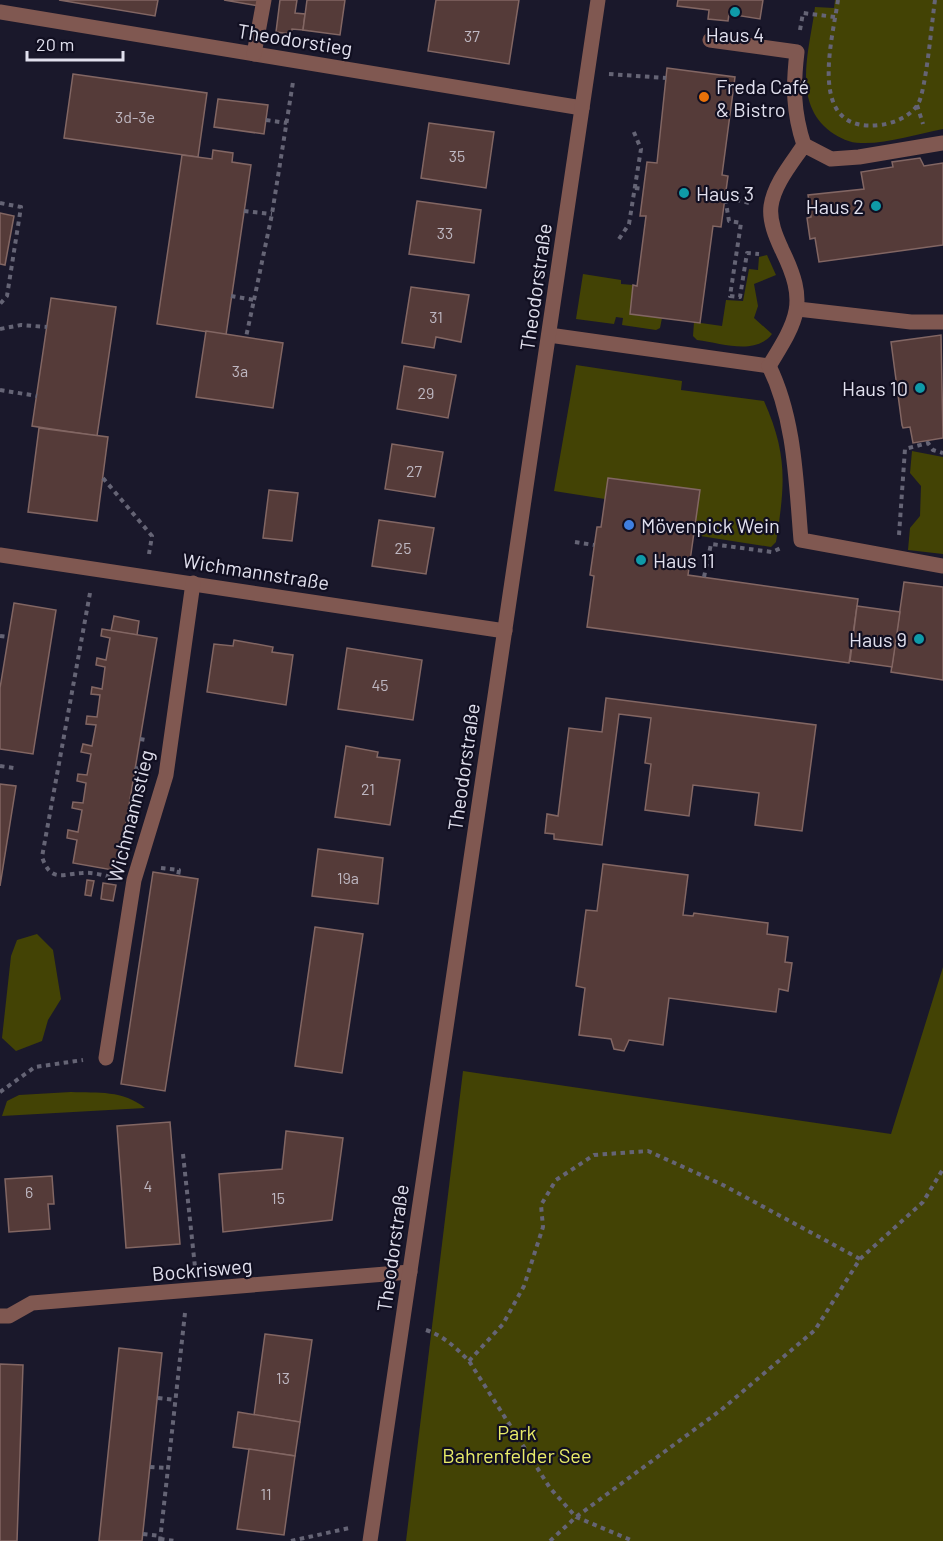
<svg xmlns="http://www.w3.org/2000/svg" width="943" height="1541" font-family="Barlow,sans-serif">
  <rect width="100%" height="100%" fill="#1a182b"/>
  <!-- green -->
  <g fill="#434305">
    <path d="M835,0H943V129C917,134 887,144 861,143C849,143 840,138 831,132C791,102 810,49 815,7L834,8Z"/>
    <path d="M767,255L776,275L754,284L758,306L754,318L772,334C755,356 722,343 697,340L693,336L694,322L722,326L726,300L743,301L749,269L758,270L759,257Z"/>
    <polygon points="583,274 621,280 621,284 633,285 662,318 660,328 656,330 622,325 623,318 616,317 614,324 576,319"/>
    <path d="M576,365L682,381L681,390L764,401C788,455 785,485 776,542L771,547L694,535L699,490L609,478L605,499L554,491Z"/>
    <polygon points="912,451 943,457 943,554 908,550 910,528 920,516 921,486 910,473"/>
    <polygon points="37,934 53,950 61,999 48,1020 42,1041 16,1051 2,1038 11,956 17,940"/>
    <polygon points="943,967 943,1541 406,1541 463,1071 891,1134"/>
    <path d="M71,1092C98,1093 123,1090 145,1108L2,1116L7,1101L19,1095Z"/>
  </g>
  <!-- building -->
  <g fill="#553b39" stroke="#826663" stroke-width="1.5">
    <polygon points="59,0 158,0 155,16"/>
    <polygon points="224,0 260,0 259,6"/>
    <polygon points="280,0 297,0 295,13 305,14 303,30 292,29 291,34 276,32"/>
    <polygon points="307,0 345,0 340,35 303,30"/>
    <polygon points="436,0 519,0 509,64 428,51"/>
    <polygon points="678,0 763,0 760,19 729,14 728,21 708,19 709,10 677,6"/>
    <polygon points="667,68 735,77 722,175 728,176 721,227 713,226 700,323 630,314 633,285 637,286 646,216 640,216 647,162 657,163"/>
    <polygon points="73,74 207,93 198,157 64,138"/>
    <polygon points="218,99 268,105 264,134 214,127"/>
    <polygon points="429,123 494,132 486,188 421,178"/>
    <polygon points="213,150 233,153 232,162 251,165 226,335 157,324 182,155 212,159"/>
    <polygon points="920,158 924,166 943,163 943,245 819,262 815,238 810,239 807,218 811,217 808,195 864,189 861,172 893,167 892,162"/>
    <polygon points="417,201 481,210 474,263 409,254"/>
    <polygon points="0,213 14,216 5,265 0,264"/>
    <polygon points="411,287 469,295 461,342 436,337 434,348 402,343"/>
    <polygon points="51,298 116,307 97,436 32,426"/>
    <polygon points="206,331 283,343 273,408 196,397"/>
    <polygon points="941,335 943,438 913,443 910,427 903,428 902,425 891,342"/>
    <polygon points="404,366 456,375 448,418 397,409"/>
    <polygon points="39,428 108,437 97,521 28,512"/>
    <polygon points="392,444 443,452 435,497 385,489"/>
    <polygon points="608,478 700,490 688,575 858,599 849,663 587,627 594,576 590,575 597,527 601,527"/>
    <polygon points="269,490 298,493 292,541 263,538"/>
    <polygon points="379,520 434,528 426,574 372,566"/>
    <polygon points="904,582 943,587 943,680 891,672"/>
    <polygon points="14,603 56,610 33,754 0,749 0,688"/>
    <polygon points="857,606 900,612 892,667 850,661"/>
    <polygon points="114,616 139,621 137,635 111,631"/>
    <polygon points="102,629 157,638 118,871 73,863 77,840 67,838 68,830 78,832 82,810 72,808 73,802 83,803 86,783 77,781 78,774 87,775 91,754 81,752 83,744 92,746 96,725 86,724 87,716 97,717 100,695 91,694 92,687 102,689 105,667 96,665 97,658 106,660 110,638 101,636"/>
    <polygon points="234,640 273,647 272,652 293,655 286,705 207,692 214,644 233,646"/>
    <polygon points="347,648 422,660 413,720 338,709"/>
    <polygon points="606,698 816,725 802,831 755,825 759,793 693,785 689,816 645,810 651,764 645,763 651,718 619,714 602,845 554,839 554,834 545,833 547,814 558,816 569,728 602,732"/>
    <polygon points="346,746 378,752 377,757 400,760 390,825 335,817"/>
    <polygon points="0,784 16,786 0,886"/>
    <polygon points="318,849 383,858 378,904 312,896"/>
    <polygon points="603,864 688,875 683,915 693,916 694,913 768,923 767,934 788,937 785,962 792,963 788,991 779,989 776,1012 669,998 663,1045 629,1040 624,1051 614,1049 611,1039 579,1035 585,988 576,986 586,910 597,911"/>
    <polygon points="153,872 198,879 165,1091 121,1084"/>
    <polygon points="87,880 94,881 91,896 85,895"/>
    <polygon points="103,883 116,885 113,901 101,899"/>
    <polygon points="315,927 363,934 342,1073 295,1066"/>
    <polygon points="170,1122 180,1244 126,1248 117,1126"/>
    <polygon points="286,1131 343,1138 332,1220 223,1232 219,1174 282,1169"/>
    <polygon points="52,1176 54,1204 48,1204 50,1229 9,1232 5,1179"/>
    <polygon points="265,1334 312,1340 300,1422 254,1415"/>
    <polygon points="119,1348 162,1353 142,1541 99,1541"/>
    <polygon points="0,1364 23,1365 17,1541 0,1541"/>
    <polygon points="238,1412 300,1422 295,1456 233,1447"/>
    <polygon points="249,1449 295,1456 284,1535 237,1529"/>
  </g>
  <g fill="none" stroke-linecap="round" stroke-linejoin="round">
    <!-- path -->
    <g stroke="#656475" stroke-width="4" stroke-dasharray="4.5 4.5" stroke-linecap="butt">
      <path d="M838,0C832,42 806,134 880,125C894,123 910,117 918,104C926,91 932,20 935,0"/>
      <polyline points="800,30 803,13 835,17"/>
      <polyline points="609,74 666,78"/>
      <polyline points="917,105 923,124"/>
      <polyline points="266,120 287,123"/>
      <polyline points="635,188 644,189"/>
      <polyline points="0,203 21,207 7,296 0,304"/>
      <polyline points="749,203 725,197 729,221 741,223 730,296 740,297 747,253 759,254"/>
      <polyline points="244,211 272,214"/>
      <polyline points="619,239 629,224 641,149 633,130"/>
      <polyline points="231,296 254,300 246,337"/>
      <polyline points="254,300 272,214 293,82"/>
      <polyline points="0,329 21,325 47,327"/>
      <polyline points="0,390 37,396"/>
      <polyline points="103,478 152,536 149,554"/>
      <polyline points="899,535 905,449 928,443 933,450 943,453"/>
      <polyline points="575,542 594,545"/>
      <polyline points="704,577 711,544 772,552 781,548"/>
      <path d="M90,593L42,857C51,883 62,874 82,873C92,872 102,875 112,877"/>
      <polyline points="0,636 8,637"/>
      <polyline points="140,739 146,740"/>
      <polyline points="0,766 14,768"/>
      <polyline points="135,768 141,769"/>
      <polyline points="161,868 179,870 178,876"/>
      <polyline points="0,1092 35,1067 83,1060"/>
      <polyline points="183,1154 195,1267"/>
      <path d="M426,1330C444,1336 456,1348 469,1361L550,1488L576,1517L633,1541"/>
      <polyline points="469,1361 503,1324 524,1286 543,1227 541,1205 556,1180 594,1155 648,1151 723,1185 860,1259"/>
      <polyline points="158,1398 175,1400"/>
      <polyline points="150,1467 167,1468"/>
      <polyline points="143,1534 161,1536"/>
      <polyline points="160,1539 175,1541"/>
      <polyline points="160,1541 185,1313"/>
      <polyline points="291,1541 349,1528"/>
      <polyline points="550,1541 576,1517 721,1410 815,1330 860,1259 923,1202 943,1169"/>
    </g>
    <!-- minor -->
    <g stroke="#805851" stroke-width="15">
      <polyline points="0,12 582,108"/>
      <path d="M710,40L797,52C793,86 793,112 804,145"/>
      <polyline points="254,54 264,0"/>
      <polyline points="798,309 911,322 943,322"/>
      <polyline points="549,335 769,366"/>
      <path d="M769,366C798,319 808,303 782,250C776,237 769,221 771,206C774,184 792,163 804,145L831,159L859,157L943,143"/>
      <path d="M769,366C795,419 796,482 801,540L943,566"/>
      <polyline points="0,555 505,631"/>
      <polyline points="106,1058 134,880 166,775 193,583"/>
      <polyline points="0,1316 9,1316 32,1303 410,1272"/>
      <polyline points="370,1541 598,0"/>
    </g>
  </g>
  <!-- markers -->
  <g fill="#0f9aa8" stroke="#110f21" stroke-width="2">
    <circle cx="735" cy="12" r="6"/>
    <circle cx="684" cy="193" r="6"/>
    <circle cx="876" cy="206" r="6"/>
    <circle cx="920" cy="388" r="6"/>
    <circle cx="641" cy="560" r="6"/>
    <circle cx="919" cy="639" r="6"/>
  </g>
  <circle fill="#e8710a" stroke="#110f21" stroke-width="2" cx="704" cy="97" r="6"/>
  <circle fill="#3f7fe0" stroke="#110f21" stroke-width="2" cx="629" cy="525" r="6"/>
  <g text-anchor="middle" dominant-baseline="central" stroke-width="4.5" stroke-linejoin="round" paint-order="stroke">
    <!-- number labels -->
    <g font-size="16" fill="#beb7c1">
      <text x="472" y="35">37</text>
      <text x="135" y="116">3d-3e</text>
      <text x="457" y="155">35</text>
      <text x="445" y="232">33</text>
      <text x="436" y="316">31</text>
      <text x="240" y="370">3a</text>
      <text x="426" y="392">29</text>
      <text x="414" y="470">27</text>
      <text x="403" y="547">25</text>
      <text x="380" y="684">45</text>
      <text x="368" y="788">21</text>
      <text x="348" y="877">19a</text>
      <text x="148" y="1185">4</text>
      <text x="29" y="1191">6</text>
      <text x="278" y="1197">15</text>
      <text x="283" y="1377">13</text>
      <text x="266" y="1493">11</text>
    </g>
    <!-- poi labels -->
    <g font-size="20" fill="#e1e0ee" stroke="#110f21" text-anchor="start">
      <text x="735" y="34" text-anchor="middle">Haus 4</text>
      <text x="716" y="86">Freda Café<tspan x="716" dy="23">&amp; Bistro</tspan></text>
      <text x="696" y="193">Haus 3</text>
      <text x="864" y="206" text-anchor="end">Haus 2</text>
      <text x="908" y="388" text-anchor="end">Haus 10</text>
      <text x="641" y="525">Mövenpick Wein</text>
      <text x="653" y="560">Haus 11</text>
      <text x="907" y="639" text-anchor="end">Haus 9</text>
    </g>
    <!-- street labels -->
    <g font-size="20" fill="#e1e0ee" stroke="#110f21">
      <text transform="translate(295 39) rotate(9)">Theodorstieg</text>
      <text transform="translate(535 287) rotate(-82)">Theodorstraße</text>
      <text transform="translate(256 571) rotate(9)">Wichmannstraße</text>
      <text transform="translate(463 767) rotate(-82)">Theodorstraße</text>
      <text transform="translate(130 816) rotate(-76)">Wichmannstieg</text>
      <text transform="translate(392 1248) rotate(-82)">Theodorstraße</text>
      <text transform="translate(202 1269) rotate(-5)">Bockrisweg</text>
    </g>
    <!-- park labels -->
    <g font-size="20" fill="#e9ec69" stroke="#110f21">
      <text x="517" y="1432">Park<tspan x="517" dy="23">Bahrenfelder See</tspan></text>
    </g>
  </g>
  <!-- scale -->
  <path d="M27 51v9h96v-9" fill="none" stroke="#e1e0ee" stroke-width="3"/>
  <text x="36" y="51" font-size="18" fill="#e1e0ee" stroke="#110f21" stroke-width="4.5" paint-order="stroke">20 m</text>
</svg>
